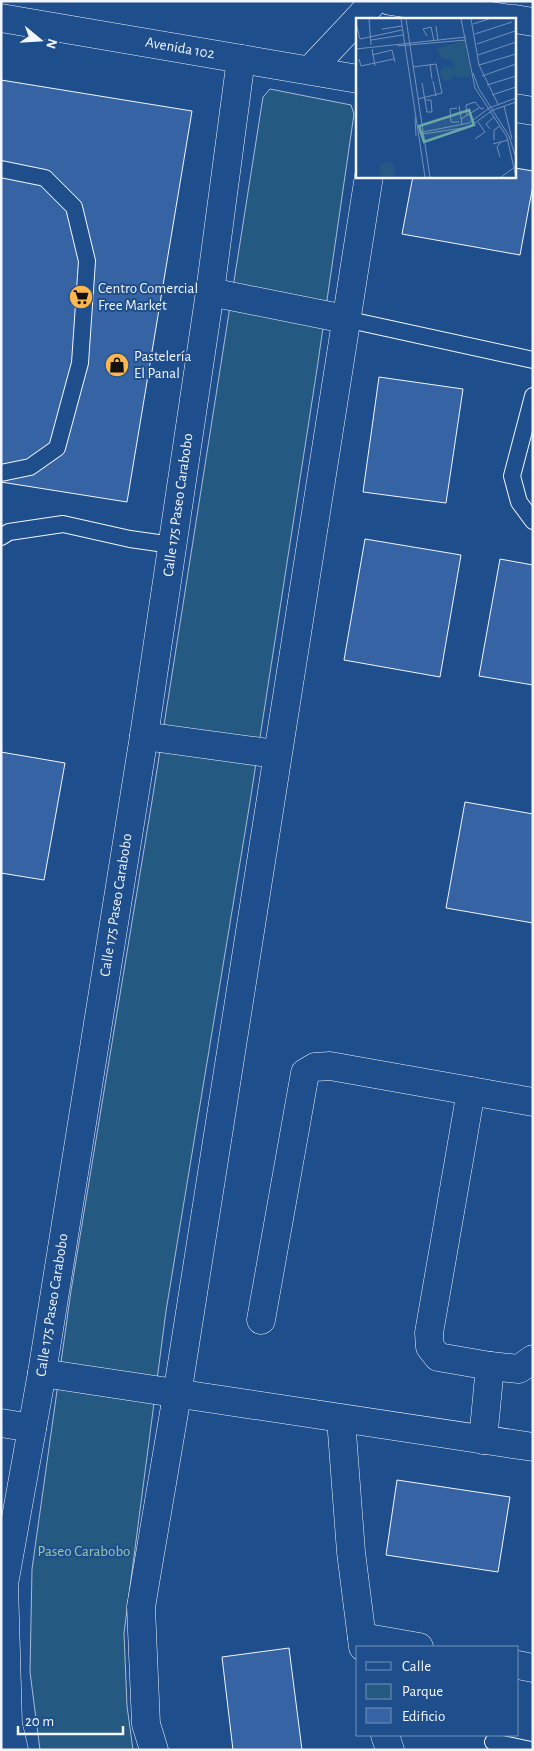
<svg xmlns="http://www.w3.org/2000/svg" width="534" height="1751" font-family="'Alegreya Sans',sans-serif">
  <rect width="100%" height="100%" fill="#1f4e8c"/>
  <!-- green -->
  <polygon fill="#245a82" stroke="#a8bbd7" points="270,89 351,105 354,114 317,369 250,802 166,1311 124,1633 127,1706 133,1750 40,1750 30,1672 32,1569 71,1291 153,795 263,97"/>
  <!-- building -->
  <g fill="#3563a3" stroke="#f2f6ff">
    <polygon points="1,80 192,111 127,502 1,482"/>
    <polygon points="515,168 533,171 533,185 520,255 402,234 413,176 515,176"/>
    <polygon points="379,377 463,389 446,503 363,492"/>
    <polygon points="365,539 461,555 440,677 344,660"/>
    <polygon points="500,559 533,565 533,685 479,676"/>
    <polygon points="1,752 65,763 44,880 1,873"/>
    <polygon points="465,802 533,814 533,923 446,908"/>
    <polygon points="397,1480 510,1497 498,1572 386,1555"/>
    <polygon points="289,1648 302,1750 233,1750 222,1657"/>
  </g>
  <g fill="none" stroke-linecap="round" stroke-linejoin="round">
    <!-- service casing -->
    <g stroke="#f2f6ff" stroke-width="18">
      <g id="service">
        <polyline points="1,169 45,178 74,207 87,261 80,363 57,448 30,467 1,473"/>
        <polyline points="345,319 533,360"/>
        <polyline points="533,396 512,476 519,502 533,521"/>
        <polyline points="1,537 9,532 63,524 130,539 172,545"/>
        <polyline points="493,1742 531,1750"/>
      </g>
    </g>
    <!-- minor casing -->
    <g stroke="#f2f6ff" stroke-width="29">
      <g id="minor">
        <polyline points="1,18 358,79"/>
        <polyline points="358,19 374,1"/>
        <polyline points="310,70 358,19"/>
        <polyline points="515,108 533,111"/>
        <polyline points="210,292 345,319"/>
        <polyline points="144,736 276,754"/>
        <polyline points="471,1091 429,1333 430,1347 438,1357 490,1366"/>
        <polyline points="261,1320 305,1073 315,1067 330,1066 533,1102"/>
        <polyline points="42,1373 533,1447"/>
        <polyline points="341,1419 351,1552 363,1647"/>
        <polyline points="1,1423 32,1428"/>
        <polyline points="483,1440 490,1366 519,1369 533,1359"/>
        <polyline points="362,1637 419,1647"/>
        <polyline points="518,1665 533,1668"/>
        <polyline points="385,1735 390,1750"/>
        <polyline points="14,1750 8,1724 4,1584 42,1373 144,736 210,292 241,59"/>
        <polyline points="154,1750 146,1724 141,1607 177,1395 369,176"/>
      </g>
    </g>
    <!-- secondary casing -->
    <g stroke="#f2f6ff" stroke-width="29">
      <g id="secondary">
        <polyline points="390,1 511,19"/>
        <polyline points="515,19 533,22"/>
      </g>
    </g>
    <!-- service -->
    <use href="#service" stroke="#1f4e8c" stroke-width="16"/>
    <!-- minor -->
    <use href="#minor" stroke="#1f4e8c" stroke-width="28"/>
    <!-- secondary -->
    <use href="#secondary" stroke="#1f4e8c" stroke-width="28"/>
  </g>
  <!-- icons -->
  <defs>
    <g id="supermarket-disc" transform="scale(1.25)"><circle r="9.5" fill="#ffb74d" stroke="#1f4e8c"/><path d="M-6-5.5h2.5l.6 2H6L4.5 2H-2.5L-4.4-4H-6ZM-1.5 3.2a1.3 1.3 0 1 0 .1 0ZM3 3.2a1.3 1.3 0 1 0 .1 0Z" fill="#111"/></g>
    <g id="shop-disc" transform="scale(1.25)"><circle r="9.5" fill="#ffb74d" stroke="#1f4e8c"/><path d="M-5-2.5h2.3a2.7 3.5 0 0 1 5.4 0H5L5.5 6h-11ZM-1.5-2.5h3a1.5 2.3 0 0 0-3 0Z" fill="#111"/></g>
  </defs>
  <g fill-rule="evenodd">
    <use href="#supermarket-disc" x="81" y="297"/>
    <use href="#shop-disc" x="117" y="365"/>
  </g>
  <g text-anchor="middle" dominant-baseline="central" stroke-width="4" stroke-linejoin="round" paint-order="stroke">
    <!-- street labels -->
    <g font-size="15" fill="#f2f6ff" stroke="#1f4e8c">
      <text transform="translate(180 48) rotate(10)">Avenida 102</text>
      <text transform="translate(178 505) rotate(-82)">Calle 175 Paseo Carabobo</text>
      <text transform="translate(116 905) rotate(-81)">Calle 175 Paseo Carabobo</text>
      <text transform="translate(52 1305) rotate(-81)">Calle 175 Paseo Carabobo</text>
    </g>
    <!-- poi labels -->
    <g font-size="15" fill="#f2f6ff" stroke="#1f4e8c" text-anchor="start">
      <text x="98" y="288">Centro Comercial<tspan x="98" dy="17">Free Market</tspan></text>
      <text x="134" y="356">Pastelería<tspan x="134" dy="17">El Panal</tspan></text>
    </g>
    <!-- park labels -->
    <g font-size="15" fill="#97c8a6" stroke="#1f4e8c">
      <text x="84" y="1551">Paseo Carabobo</text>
    </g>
  </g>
  <!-- overview -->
  <g transform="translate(356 18)">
    <rect width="160" height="160" fill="#1f4e8c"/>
    <path d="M109,23L115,58L99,60L96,42L86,41L81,30ZM84 55a7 7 0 1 1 14 0a7 7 0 1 1-14 0ZM23 152a8 8 0 1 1 16 0a8 8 0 1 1-16 0Z" fill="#245a82"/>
    <path fill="none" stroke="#7391ba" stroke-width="1" d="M13,1L15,27M45,1L69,159M50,1L74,159M105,1L119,70L151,119L160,159M115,1L123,47L142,86M0,5L4,21L46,12M117,6L133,1M80,8L82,23M26,11L46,8M119,16L156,4M71,18L67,11L75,9L78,23M15,22L47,17M121,26L159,13M41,28L110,22M0,31L110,19M16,31L19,48M16,37L36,32L39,44M122,37L160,24M3,41L5,48L38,41M74,46L76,61M123,47L160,36M57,49L80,46L86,75L62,81M117,55L123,71L153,118L160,140M126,58L160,46M77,63L80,78M66,65L71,94H76L75,82H69M131,67L160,58M136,77L160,69M103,88L106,106M148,88L156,121M101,90L94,91L95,104H103M111,98L110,87L119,84L125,91L128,90M59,99L60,118M105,101L123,90M134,111L130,106L138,99M62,115L113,105L133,90L160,80M67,116L113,109L137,92L160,84M119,121L129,114L122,104M138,122V112L144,108M137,126L152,122M144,139L141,129L145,124M145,159L159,149"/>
    <path fill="#6aa9a8" fill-opacity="0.15" stroke="#6aa9a8" stroke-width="2.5" d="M113,92L118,107L68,124L63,108Z"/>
    <rect width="160" height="160" fill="none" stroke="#f2f6ff" stroke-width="2.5"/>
  </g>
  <!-- border -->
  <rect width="534" height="1751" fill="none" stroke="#f2f6ff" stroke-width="5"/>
  <!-- legend -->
  <rect x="356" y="1646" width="162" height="90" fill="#1f4e8c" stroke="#7391ba"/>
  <rect x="366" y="1662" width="25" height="8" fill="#1f4e8c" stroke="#7391ba"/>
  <text x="402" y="1671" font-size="15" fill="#f2f6ff">Calle</text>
  <rect x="366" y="1684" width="25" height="15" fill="#245a82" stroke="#7391ba"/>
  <text x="402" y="1696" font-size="15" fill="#f2f6ff">Parque</text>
  <rect x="366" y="1708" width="25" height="15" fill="#3563a3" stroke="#7391ba"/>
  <text x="402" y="1721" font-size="15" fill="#f2f6ff">Edificio</text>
  <!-- north arrow -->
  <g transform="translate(40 40) rotate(108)" stroke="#1f4e8c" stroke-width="4" paint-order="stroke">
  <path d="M0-4L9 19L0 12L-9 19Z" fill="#f2f6ff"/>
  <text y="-8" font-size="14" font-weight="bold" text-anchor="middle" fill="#f2f6ff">N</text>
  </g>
  <!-- scale -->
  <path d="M18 1726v8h105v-8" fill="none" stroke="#f2f6ff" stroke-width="2.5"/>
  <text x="25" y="1726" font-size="15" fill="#f2f6ff" stroke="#1f4e8c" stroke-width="4" paint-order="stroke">20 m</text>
</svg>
